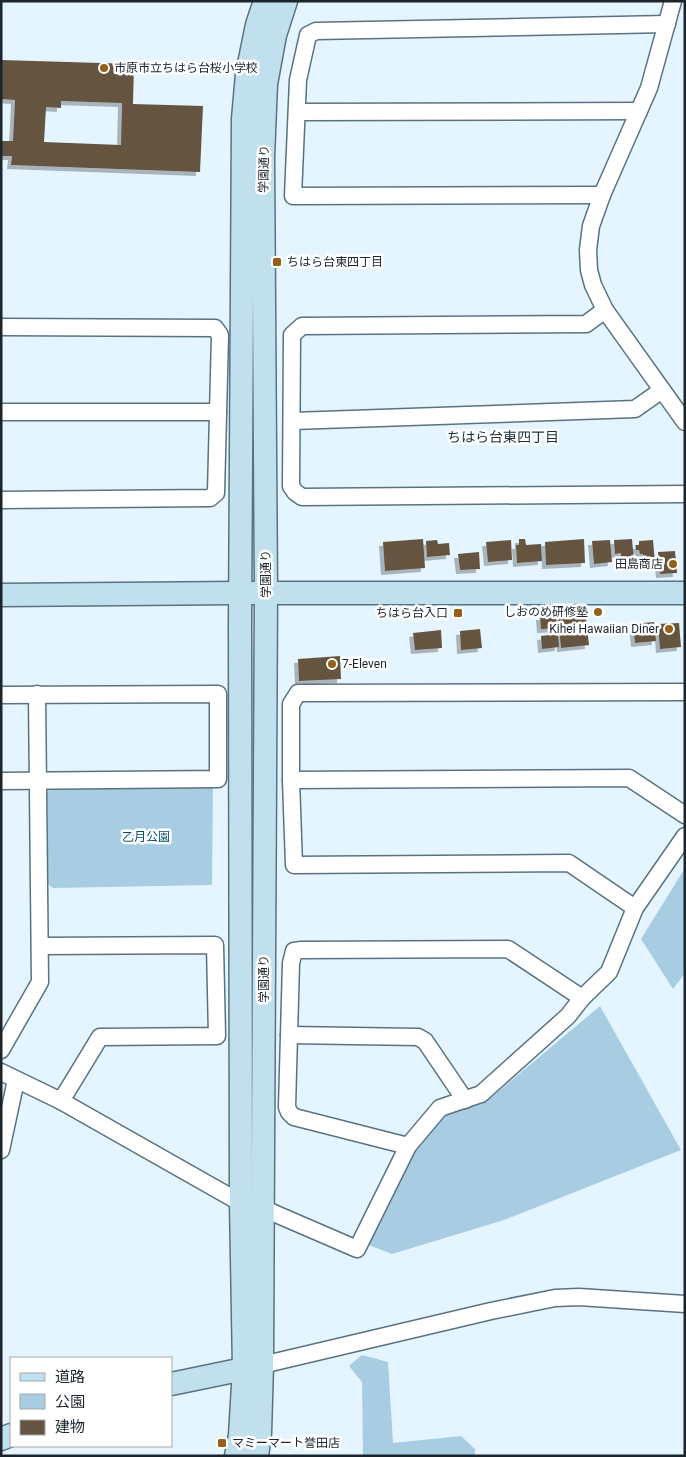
<svg xmlns="http://www.w3.org/2000/svg" width="686" height="1457" font-family="Roboto,'Noto Sans JP',sans-serif">
  <defs>
    <filter id="shadow"><feDropShadow dx="-4" dy="4" stdDeviation="0" flood-color="#0004"/></filter>
  </defs>
  <rect width="100%" height="100%" fill="#e5f5ff"/>
  <!-- green -->
  <g fill="#a8cde2">
    <polygon points="213,786 212,885 53,888 48,884 47,792 53,787"/>
    <polygon points="685,868 685,973 673,989 641,939"/>
    <polygon points="600,1006 681,1150 504,1220 392,1254 366,1244 411,1153 444,1115 487,1101"/>
    <polygon points="362,1355 388,1362 393,1443 461,1436 475,1449 475,1456 360,1456 363,1455 362,1382 349,1366"/>
  </g>
  <!-- building -->
  <g fill="#655441" fill-rule="evenodd" filter="url(#shadow)">
    <path d="M1,60L134,64L133,104L203,106L200,172L11,165L12,156H1V141H13L15,100L1,99ZM61,101L122,103L121,145L44,142L46,107L61,108Z"/>
    <polygon points="423,539 425,568 385,571 383,542"/>
    <polygon points="519,539 525,539 526,545 541,544 542,561 517,563 516,545 519,545"/>
    <polygon points="584,539 585,563 546,565 545,542"/>
    <polygon points="632,539 634,561 621,562 621,553 615,554 614,540"/>
    <polygon points="437,540 438,544 449,543 450,555 427,557 426,541"/>
    <polygon points="511,540 512,560 488,562 486,542"/>
    <polygon points="610,540 612,562 594,564 592,541"/>
    <polygon points="653,540 655,563 644,564 643,554 640,554 639,550 636,550 636,545 639,545 639,541"/>
    <polygon points="675,551 677,573 660,574 658,552"/>
    <polygon points="479,552 480,569 460,570 458,554"/>
    <polygon points="577,614 578,619 586,618 589,645 561,648 558,616"/>
    <polygon points="556,615 557,628 541,629 540,616"/>
    <polygon points="654,622 656,641 635,643 633,624"/>
    <polygon points="679,623 681,647 660,649 658,624"/>
    <polygon points="480,629 482,648 461,650 460,631"/>
    <polygon points="441,630 442,648 415,650 413,633"/>
    <polygon points="558,634 559,647 542,649 541,636"/>
    <polygon points="340,656 341,679 299,681 298,659"/>
  </g>
  <g fill="none" stroke-linecap="round" stroke-linejoin="round">
    <!-- street casing -->
    <g stroke="#597280" stroke-width="19">
      <g id="street">
        <polyline points="673,1 649,88 602,195 591,226 588,250 589,270 593,285 605,310 685,422"/>
        <polyline points="298,112 639,111"/>
        <polyline points="602,195 293,196 298,80 308,35 316,31 667,24"/>
        <polyline points="605,310 586,324 302,326 292,335 291,486 295,492 302,497 685,494"/>
        <polyline points="1,327 215,328 220,335 216,493 210,498 1,500"/>
        <polyline points="1,412 218,412"/>
        <polyline points="293,421 635,409 662,390"/>
        <polyline points="1,695 218,694 218,779 1,781"/>
        <polyline points="291,780 629,778 685,815"/>
        <polyline points="635,908 569,863 294,865 291,780 291,704 298,693 685,692"/>
        <polyline points="40,946 215,945 217,1036 100,1037 61,1101"/>
        <polyline points="289,1035 418,1037 425,1041 465,1100"/>
        <polyline points="1,1050 40,982 37,694"/>
        <polyline points="1,1072 61,1101 241,1203"/>
        <polyline points="408,1146 294,1117 289,1112 287,1107 291,963 294,951 301,950 508,949 582,998"/>
        <polyline points="1,1150 16,1080"/>
        <polyline points="262,1208 357,1249 408,1146 440,1108 481,1094 568,1016 582,998 609,972 635,908 685,836"/>
        <polyline points="262,1365 491,1311 555,1298 579,1297 685,1304"/>
      </g>
    </g>
    <!-- secondary casing -->
    <g stroke="#597280" stroke-width="25">
      <g id="secondary">
        <polyline points="1,595 240,593 685,593"/>
        <polyline points="171,1384 258,1366"/>
        <polyline points="1,1439 11,1435"/>
        <polyline points="236,1456 240,1435 244,1369 241,1203 240,626 243,119 247,74 257,25 265,1"/>
        <polyline points="257,1456 260,1433 262,1365 263,1150 266,593 263,157 266,84 275,35 286,1"/>
      </g>
    </g>
    <!-- street -->
    <use href="#street" stroke="#fff" stroke-width="16"/>
    <!-- secondary -->
    <use href="#secondary" stroke="#c1e0ee" stroke-width="22"/>
  </g>
  <!-- markers -->
  <g fill="#955f17" stroke="#fff" stroke-width="2">
    <circle cx="104" cy="68" r="5"/>
    <rect x="272" y="257" width="10" height="10" rx="2.5"/>
    <circle cx="673" cy="564" r="5"/>
    <circle cx="598" cy="612" r="5"/>
    <rect x="453" y="608" width="10" height="10" rx="2.5"/>
    <circle cx="669" cy="629" r="5"/>
    <circle cx="332" cy="664" r="5"/>
    <rect x="217" y="1438" width="10" height="10" rx="2.5"/>
  </g>
  <g text-anchor="middle" dominant-baseline="central" stroke-width="5" stroke-linejoin="round" paint-order="stroke">
    <!-- poi labels -->
    <g font-size="12" fill="#1b252b" stroke="#fff" text-anchor="start">
      <text x="114" y="68">市原市立ちはら台桜小学校</text>
      <text x="287" y="262">ちはら台東四丁目</text>
      <text x="663" y="564" text-anchor="end">田島商店</text>
      <text x="588" y="612" text-anchor="end">しおのめ研修塾</text>
      <text x="448" y="613" text-anchor="end">ちはら台入口</text>
      <text x="659" y="629" text-anchor="end">Kihei Hawaiian Diner</text>
      <text x="342" y="664">7-Eleven</text>
      <text x="232" y="1443">マミーマート誉田店</text>
    </g>
    <!-- street labels -->
    <g font-size="12" fill="#1b252b" stroke="#fff">
      <text transform="translate(264 169) rotate(-89)">学園通り</text>
      <text transform="translate(266 574) rotate(-90)">学園通り</text>
      <text transform="translate(264 979) rotate(-90)">学園通り</text>
    </g>
    <!-- park labels -->
    <g font-size="12" fill="#034e6c" stroke="#fff">
      <text x="146" y="837">乙月公園</text>
    </g>
    <!-- neighbourhood labels -->
    <g font-size="14" fill="#182f3b" stroke="#fff">
      <text x="503" y="437">ちはら台東四丁目</text>
    </g>
  </g>
  <!-- border -->
  <rect width="686" height="1457" fill="none" stroke="#1b252b" stroke-width="5"/>
  <!-- legend -->
  <rect x="10" y="1357" width="162" height="90" fill="#ffffff" stroke="#a4a8aa"/>
  <rect x="20" y="1373" width="25" height="8" fill="#c1e0ee" stroke="#a4a8aa"/>
  <text x="55" y="1382" font-size="15" fill="#1b252b">道路</text>
  <rect x="20" y="1394" width="25" height="15" fill="#a8cde2" stroke="#a4a8aa"/>
  <text x="55" y="1407" font-size="15" fill="#1b252b">公園</text>
  <rect x="20" y="1420" width="25" height="15" fill="#655441" stroke="#a4a8aa"/>
  <text x="55" y="1432" font-size="15" fill="#1b252b">建物</text>
</svg>
